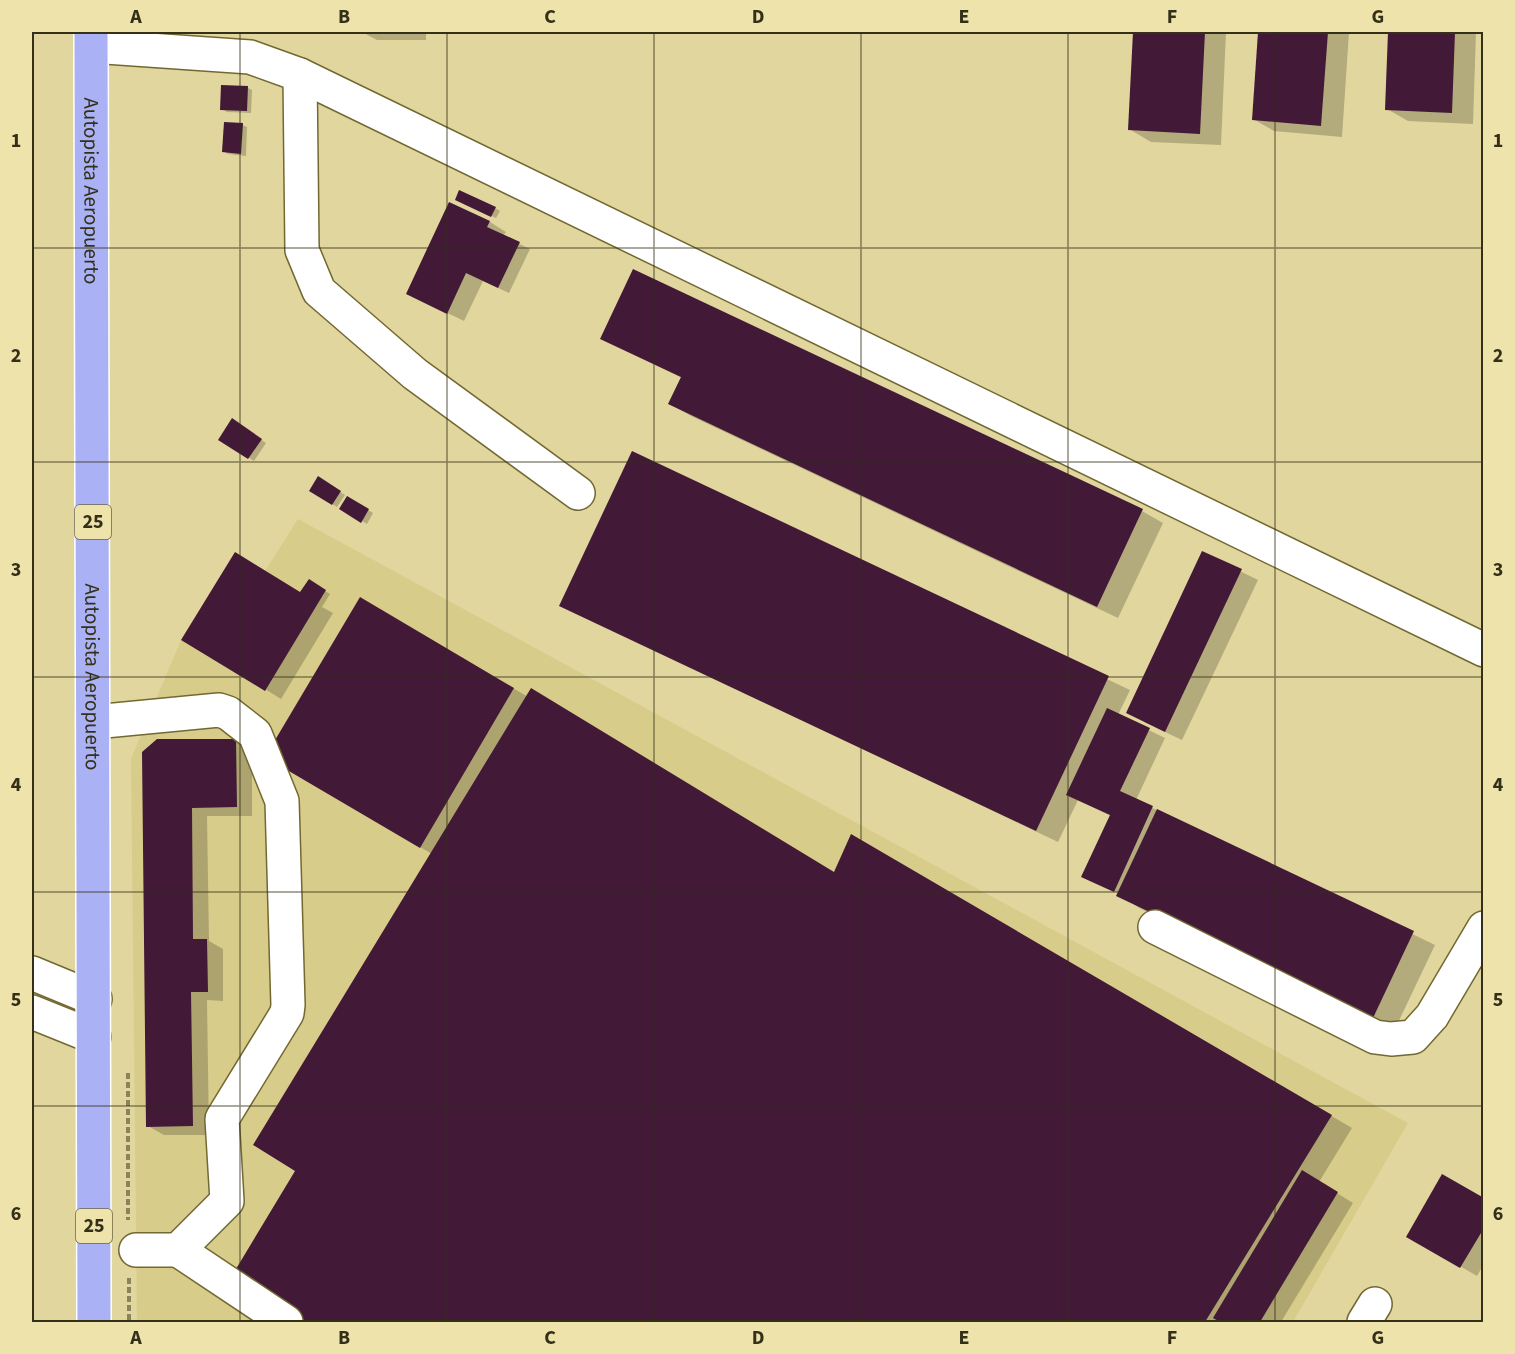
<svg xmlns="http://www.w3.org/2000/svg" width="1515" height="1354" font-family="'Source Sans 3',sans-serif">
  <rect width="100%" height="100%" fill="#e1d69d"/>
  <!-- built -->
  <polygon fill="#d8cc8a" points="298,519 1408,1123 1293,1322 137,1322 131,759 181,640 235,552 265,571"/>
  <!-- shadow -->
  <g fill="#0003">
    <polygon points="362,32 426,32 426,40 377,40"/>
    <polygon points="1134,32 1226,32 1221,145 1151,142 1129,129"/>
    <polygon points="1259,32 1349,32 1342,137 1274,131 1253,119"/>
    <polygon points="1389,32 1476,32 1473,124 1408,121 1387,109"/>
    <polygon points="248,88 252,90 251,113 227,112 222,109"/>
    <polygon points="242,125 247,127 246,156 228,154 223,151"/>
    <polygon points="461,202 495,208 500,211 496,218"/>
    <polygon points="449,204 490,222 506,232 503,236 530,249 509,293 483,281 464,321 408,294"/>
    <polygon points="602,339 1142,511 1163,523 1118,618 691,416 670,404 682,378"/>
    <polygon points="232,420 266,443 254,461 220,439"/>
    <polygon points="633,453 1130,690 1118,715 1165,738 1136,800 1435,945 1395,1029 1139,908 1118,893 1094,882 1111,816 1078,800 1058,842 561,605"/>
    <polygon points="318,478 345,495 337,507 311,491"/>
    <polygon points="348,498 373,513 367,524 341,509"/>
    <polygon points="1203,553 1258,580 1182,740 1144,722"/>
    <polygon points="314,584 330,594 322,607 333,613 281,699 265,689 301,594"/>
    <polygon points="360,600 835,874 852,836 1352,1128 1319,1182 1353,1203 1281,1322 305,1322 232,1278 297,1171 432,854 267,757"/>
    <polygon points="236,740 252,750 252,816 207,816 209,941 223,949 223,1001 207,1000 209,1135 164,1135 148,1126 144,753"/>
    <polygon points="1484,1199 1484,1264 1477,1276 1408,1236"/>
  </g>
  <!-- building -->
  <g fill="#421937">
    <polygon points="1133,32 1205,32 1200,134 1128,130"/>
    <polygon points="1258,32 1328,32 1321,126 1252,120"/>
    <polygon points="1388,32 1455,32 1452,113 1385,110"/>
    <polygon points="221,85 248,86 247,111 220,110"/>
    <polygon points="224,122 243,123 241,154 222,152"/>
    <polygon points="459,190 496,207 491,217 455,200"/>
    <polygon points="449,202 490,221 487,227 520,242 498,288 466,273 447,314 406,294"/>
    <polygon points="633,269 1143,509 1097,607 668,404 681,377 600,339"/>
    <polygon points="232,418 262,439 248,459 218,440"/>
    <polygon points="632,451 1109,676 1036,831 559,606"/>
    <polygon points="318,476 341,491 332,505 309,491"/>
    <polygon points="347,496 369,509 361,523 339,509"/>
    <polygon points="1202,551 1242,569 1165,732 1126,713"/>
    <polygon points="235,552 300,592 309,579 326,590 265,691 181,640"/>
    <polygon points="360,597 514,688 420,848 265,757"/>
    <polygon points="531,688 834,872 851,834 1332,1115 1205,1322 302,1322 230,1279 295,1171 253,1145"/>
    <polygon points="1107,708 1150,728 1120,791 1153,806 1114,892 1081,877 1110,815 1066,795"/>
    <polygon points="157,739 236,739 237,807 192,808 193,939 207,939 208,992 191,992 193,1126 146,1127 142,752"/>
    <polygon points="1157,809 1414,931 1373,1018 1116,896"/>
    <polygon points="1302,1170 1338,1192 1260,1322 1220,1322 1213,1318"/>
    <polygon points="1442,1174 1484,1198 1484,1228 1460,1268 1406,1237"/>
  </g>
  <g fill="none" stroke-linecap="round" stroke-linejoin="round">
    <!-- minor casing -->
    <g stroke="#726831" stroke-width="36">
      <g id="minor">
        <polyline points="91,46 250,57 300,75 1484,650"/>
        <polyline points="300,75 302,250 319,291 415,374 578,493"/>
        <polyline points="94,722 219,710 228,713 255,734 282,801 288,1005 287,1013 222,1119 227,1201 178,1250 136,1250"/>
        <polyline points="1155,927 1375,1037 1391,1039 1413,1037 1432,1016 1484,928"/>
        <polyline points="32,973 95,999"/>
        <polyline points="32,1012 94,1037"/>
        <polyline points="178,1250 286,1322"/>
        <polyline points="1364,1322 1375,1304"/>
      </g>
    </g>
    <!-- highway casing -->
    <g stroke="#fff" stroke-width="36">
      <g id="highway">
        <path id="s1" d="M91,32L94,1322"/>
      </g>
    </g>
    <!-- path -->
    <g stroke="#8b835b" stroke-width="4" stroke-dasharray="6 3" stroke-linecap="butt">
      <polyline points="128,1073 128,1220"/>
      <polyline points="129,1278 129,1322"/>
    </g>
    <!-- minor -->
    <use href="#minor" stroke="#fff" stroke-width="33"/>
    <!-- highway -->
    <use href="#highway" stroke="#aab2f5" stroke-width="33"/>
  </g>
  <!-- grid -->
  <path fill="none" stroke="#332f18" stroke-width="1.5" stroke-opacity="0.55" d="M240,32V1322M447,32V1322M654,32V1322M861,32V1322M1068,32V1322M1275,32V1322M32,248H1484M32,462H1484M32,677H1484M32,892H1484M32,1106H1484"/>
  <g text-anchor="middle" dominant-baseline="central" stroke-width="6" stroke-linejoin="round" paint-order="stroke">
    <!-- shield labels -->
    <g fill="#eee3aa" stroke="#6b6544" stroke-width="1.5">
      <rect x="75" y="505" width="36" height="34" rx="4.5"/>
      <rect x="76" y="1209" width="36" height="34" rx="4.5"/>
    </g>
    <g font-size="20" font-weight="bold" fill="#332f18">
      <text x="93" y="522">25</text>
      <text x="94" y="1226">25</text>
    </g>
    <!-- street labels -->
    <g font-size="21" fill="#332f18" stroke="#eee3aa">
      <text stroke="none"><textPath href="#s1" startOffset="159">Autopista Aeropuerto</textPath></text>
      <text stroke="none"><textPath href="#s1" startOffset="645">Autopista Aeropuerto</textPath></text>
    </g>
  </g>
  <!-- border -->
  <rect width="1515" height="1354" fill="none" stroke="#eee3aa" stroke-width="66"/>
  <rect x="33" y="33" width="1449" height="1288" fill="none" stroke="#332f18" stroke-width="2"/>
  <g font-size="20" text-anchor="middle" font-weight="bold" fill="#332f18">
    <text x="136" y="23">A</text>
    <text x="344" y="23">B</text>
    <text x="550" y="23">C</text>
    <text x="758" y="23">D</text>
    <text x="964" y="23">E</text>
    <text x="1172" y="23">F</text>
    <text x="1378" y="23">G</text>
    <text x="16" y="147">1</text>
    <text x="1498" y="147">1</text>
    <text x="16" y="362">2</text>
    <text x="1498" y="362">2</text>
    <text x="16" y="576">3</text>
    <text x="1498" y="576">3</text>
    <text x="16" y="791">4</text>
    <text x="1498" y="791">4</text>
    <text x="16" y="1006">5</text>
    <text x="1498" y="1006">5</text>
    <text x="16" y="1220">6</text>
    <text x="1498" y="1220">6</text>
    <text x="136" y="1344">A</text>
    <text x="344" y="1344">B</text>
    <text x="550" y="1344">C</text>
    <text x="758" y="1344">D</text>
    <text x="964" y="1344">E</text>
    <text x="1172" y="1344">F</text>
    <text x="1378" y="1344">G</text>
  </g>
</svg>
